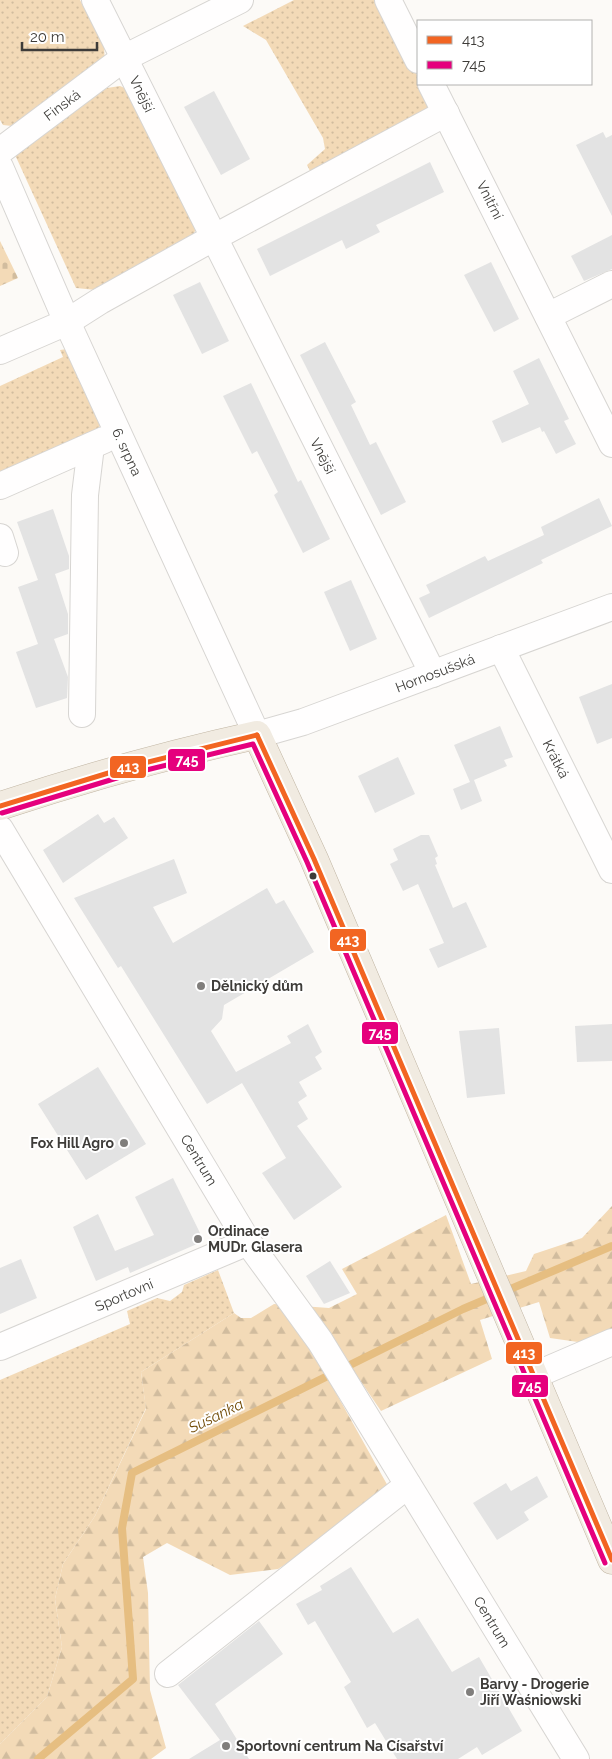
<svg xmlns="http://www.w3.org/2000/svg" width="612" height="1759" font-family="Raleway,sans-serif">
  <defs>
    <pattern id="grass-dots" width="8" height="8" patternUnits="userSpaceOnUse" patternTransform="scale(1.25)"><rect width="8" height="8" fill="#f3dab7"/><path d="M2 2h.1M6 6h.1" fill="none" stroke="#d1bc9e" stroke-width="1.8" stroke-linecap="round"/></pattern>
    <pattern id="forest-firs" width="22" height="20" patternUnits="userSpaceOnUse" patternTransform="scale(1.25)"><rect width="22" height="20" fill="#f3dab7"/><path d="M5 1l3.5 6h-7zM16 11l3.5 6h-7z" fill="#d1bc9e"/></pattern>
    <pattern id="cemetery-stones" width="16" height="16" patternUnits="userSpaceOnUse" patternTransform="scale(1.25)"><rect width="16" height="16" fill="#f3dab7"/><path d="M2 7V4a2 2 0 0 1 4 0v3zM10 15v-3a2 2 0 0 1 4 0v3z" fill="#d1bc9e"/></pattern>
  </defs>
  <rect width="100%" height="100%" fill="#fcfaf7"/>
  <!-- grass -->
  <g fill="url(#grass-dots)">
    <polygon points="0,0 80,0 104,47 105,63 12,126 3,125 0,120"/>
    <polygon points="294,0 377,0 418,77 418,84 430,99 425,112 312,175 307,165 325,149 323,138 266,40 243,26"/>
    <polygon points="120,86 127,89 194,220 195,231 190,240 96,290 76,288 16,157 17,150 26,138 107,88"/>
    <polygon points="67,349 100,420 100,426 95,432 0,482 0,386 63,357 60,350"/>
    <polygon points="218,1270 234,1313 141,1372 146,1408 95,1516 63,1564 55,1599 62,1647 47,1697 0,1744 0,1380 130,1324 127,1311 157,1298 170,1301 182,1292 184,1285"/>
  </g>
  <!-- forest -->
  <polygon fill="url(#forest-firs)" points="612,1206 612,1356 585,1343 550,1338 539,1302 480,1320 492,1359 381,1411 355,1373 331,1384 389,1488 323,1540 278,1569 230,1575 167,1543 143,1557 148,1593 150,1690 166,1748 151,1759 0,1759 0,1744 47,1697 62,1647 55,1599 63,1564 95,1516 146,1409 141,1372 234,1313 241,1318 251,1318 274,1304 329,1308 357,1294 342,1269 446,1215 471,1284 526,1271 534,1254 582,1238"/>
  <!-- cemetery -->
  <polygon fill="url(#cemetery-stones)" points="0,241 18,278 0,286"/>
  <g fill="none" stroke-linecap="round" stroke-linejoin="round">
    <!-- stream -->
    <polyline stroke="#e6be81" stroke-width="8" points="38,1759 133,1679 122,1528 132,1473 463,1309 612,1246"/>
  </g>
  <!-- building -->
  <g fill="#e3e3e3">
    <polygon points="214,91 250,159 221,175 184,107"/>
    <polygon points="603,132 606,138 612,135 612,216 576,145"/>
    <polygon points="430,162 444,192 376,225 380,232 346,249 342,240 270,276 257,249"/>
    <polygon points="612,235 612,269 584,281 571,256"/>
    <polygon points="491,262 519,319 494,332 464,275"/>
    <polygon points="200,282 229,341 202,354 173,295"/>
    <polygon points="325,342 356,402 351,405 370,445 376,442 406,502 381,515 300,355"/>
    <polygon points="539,358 569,419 564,421 576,444 556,454 544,431 542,432 540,427 502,443 492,421 529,404 513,371"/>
    <polygon points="251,383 298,482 301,480 330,539 303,553 274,495 278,492 257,451 252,454 223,396"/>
    <polygon points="599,498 612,526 541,560 543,563 429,618 419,598 430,593 426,585 485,556 488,561 544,535 541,527"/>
    <polygon points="53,509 69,556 69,569 55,574 68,614 68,634 54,639 68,677 67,698 36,708 16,652 38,644 18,587 38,580 17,522"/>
    <polygon points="351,580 377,639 350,651 324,592"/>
    <polygon points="612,684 612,738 597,744 579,697"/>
    <polygon points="500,726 513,757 504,760 507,766 474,780 482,801 461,810 453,789 470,782 454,745"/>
    <polygon points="398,757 415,794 375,813 358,776"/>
    <polygon points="98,814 104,823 114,817 128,838 63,883 43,850"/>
    <polygon points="421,835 429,835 438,856 435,858 437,864 435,865 453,908 466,902 487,947 438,968 429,949 444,943 418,884 403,891 390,864 398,860 393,849"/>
    <polygon points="174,859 187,893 153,907 173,943 267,888 276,904 284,900 314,952 224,1005 222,1019 211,1031 236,1072 291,1043 287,1036 308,1024 322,1052 315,1057 322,1069 299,1082 307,1096 298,1102 308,1119 297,1126 342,1187 294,1220 262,1173 286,1158 242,1083 207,1104 121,966 118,968 74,898"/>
    <polygon points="612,1024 612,1061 577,1062 575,1026"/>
    <polygon points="499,1028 505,1094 467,1098 459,1031"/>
    <polygon points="98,1067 146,1144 86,1180 38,1104"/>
    <polygon points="173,1178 200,1233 197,1244 130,1273 128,1267 96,1281 73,1227 98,1214 115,1251 154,1235 135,1197"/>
    <polygon points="21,1259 37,1298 0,1314 0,1268"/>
    <polygon points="330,1261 350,1293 324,1304 306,1276"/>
    <polygon points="537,1476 548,1497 524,1512 529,1520 497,1540 473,1503 506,1483 511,1491"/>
    <polygon points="351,1567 393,1633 418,1618 452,1672 479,1657 522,1731 482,1755 477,1747 458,1759 397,1759 375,1723 367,1728 344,1687 351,1682 315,1621 308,1625 296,1604 322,1590 320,1586"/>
    <polygon points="259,1621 283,1654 215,1704 249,1759 189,1759 220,1740 178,1685"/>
  </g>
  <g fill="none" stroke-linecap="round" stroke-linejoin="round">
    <!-- minor casing -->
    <g stroke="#d7d5d2" stroke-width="28">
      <g id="minor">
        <polyline points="95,0 433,674"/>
        <polyline points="388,0 418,60"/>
        <polyline points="431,84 612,444"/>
        <polyline points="0,151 124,58 240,0"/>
        <polyline points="0,167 67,322 257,735 303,722 612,607"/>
        <polyline points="548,316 612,284"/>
        <polyline points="0,351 67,322 100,301 213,238 446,113"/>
        <polyline points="0,486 104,440"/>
        <polyline points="0,537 5,553"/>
        <polyline points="501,648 612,870"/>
        <polyline points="82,714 85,495 91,446"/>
        <polyline points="0,829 248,1242 320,1341 576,1759"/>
        <polyline points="0,1347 248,1242"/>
        <polyline points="533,1376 612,1342"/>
        <polyline points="168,1674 408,1485"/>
      </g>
    </g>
    <!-- major casing -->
    <g stroke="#c0b5a3" stroke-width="29">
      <path id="major" d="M0,806C85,778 170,754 257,735L314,859L612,1560"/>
    </g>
    <!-- minor -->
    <use href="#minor" stroke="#fffefe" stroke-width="26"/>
    <!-- major -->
    <use href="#major" stroke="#f1ebe1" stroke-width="28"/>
    <!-- bus-1 casing -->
    <g stroke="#fff" stroke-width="9">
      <g id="bus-1">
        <polyline points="257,735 314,859 612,1560"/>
        <polyline points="0,806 128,767 257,735"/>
      </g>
    </g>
    <!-- bus-2 casing -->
    <g stroke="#fff" stroke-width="9">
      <polyline id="bus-2" points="2,813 130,774 253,744 307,862 605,1563"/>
    </g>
    <!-- bus-1 -->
    <use href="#bus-1" stroke="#f26522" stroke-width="5"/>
    <!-- bus-2 -->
    <use href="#bus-2" stroke="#e5007d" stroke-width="5"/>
  </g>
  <!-- markers -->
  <circle fill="#3e3c39" stroke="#fff" stroke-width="2" cx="313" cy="876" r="4.5"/>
  <g fill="#807e7c" stroke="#fff" stroke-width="2">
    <circle cx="201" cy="986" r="5"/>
    <circle cx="124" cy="1143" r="5"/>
    <circle cx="198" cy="1239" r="5"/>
    <circle cx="470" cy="1692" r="5"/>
    <circle cx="226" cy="1746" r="5"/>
  </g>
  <g text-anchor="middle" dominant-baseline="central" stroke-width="4" stroke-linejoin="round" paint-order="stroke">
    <!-- street labels -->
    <g font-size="14" fill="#3e3c39" stroke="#fff">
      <text transform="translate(142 94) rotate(64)">Vnější</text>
      <text transform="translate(62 105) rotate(-37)">Finská</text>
      <text transform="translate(490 200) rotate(63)">Vnitřní</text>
      <text transform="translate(127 452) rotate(65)">6. srpna</text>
      <text transform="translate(323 456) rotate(63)">Vnější</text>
      <text transform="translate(435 673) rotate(-21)">Hornosušská</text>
      <text transform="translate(556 759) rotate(63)">Krátká</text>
      <text transform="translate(199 1160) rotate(59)">Centrum</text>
      <text transform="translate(124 1295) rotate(-23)">Sportovní</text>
      <text transform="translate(492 1622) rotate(59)">Centrum</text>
    </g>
    <!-- poi labels -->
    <g font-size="14" font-weight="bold" fill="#3e3c39" stroke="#fff" text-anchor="start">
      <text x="211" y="986">Dělnický dům</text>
      <text x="114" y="1143" text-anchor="end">Fox Hill Agro</text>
      <text x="208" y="1231">Ordinace<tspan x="208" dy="16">MUDr. Glasera</tspan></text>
      <text x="480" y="1684">Barvy - Drogerie<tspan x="480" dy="16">Jiří Waśniowski</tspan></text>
      <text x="236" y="1746">Sportovní centrum Na Císařství</text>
    </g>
    <!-- water labels -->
    <g font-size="15" font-style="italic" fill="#734d09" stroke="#fff">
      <text transform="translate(216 1416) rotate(-26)">Sušanka</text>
    </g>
  </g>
  <g stroke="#fff" stroke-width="2">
    <rect x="167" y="748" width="39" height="24" rx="5" fill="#e5007d"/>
    <rect x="109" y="755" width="38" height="24" rx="5" fill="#f26522"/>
    <rect x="329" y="928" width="38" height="24" rx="5" fill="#f26522"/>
    <rect x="361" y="1021" width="38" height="24" rx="5" fill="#e5007d"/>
    <rect x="505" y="1341" width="38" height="24" rx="5" fill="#f26522"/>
    <rect x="511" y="1374" width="38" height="24" rx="5" fill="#e5007d"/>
  </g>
  <g font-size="14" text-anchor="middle" font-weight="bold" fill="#fff">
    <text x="187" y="765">745</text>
    <text x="128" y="772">413</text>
    <text x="348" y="945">413</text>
    <text x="380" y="1038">745</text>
    <text x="524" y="1358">413</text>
    <text x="530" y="1391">745</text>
  </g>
  <!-- legend -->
  <rect x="417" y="20" width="175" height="65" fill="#ffffff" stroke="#b2b1b0"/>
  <rect x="427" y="36" width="25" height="8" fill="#f26522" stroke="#b2b1b0"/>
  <text x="462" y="45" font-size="15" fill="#3e3c39">413</text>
  <rect x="427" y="61" width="25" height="8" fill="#e5007d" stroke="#b2b1b0"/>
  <text x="462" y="70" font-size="15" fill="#3e3c39">745</text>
  <!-- scale -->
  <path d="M22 42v8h75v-8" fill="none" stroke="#3e3c39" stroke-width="2.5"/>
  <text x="30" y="42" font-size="15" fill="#3e3c39" stroke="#ffffff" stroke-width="4" paint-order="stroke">20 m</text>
</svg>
